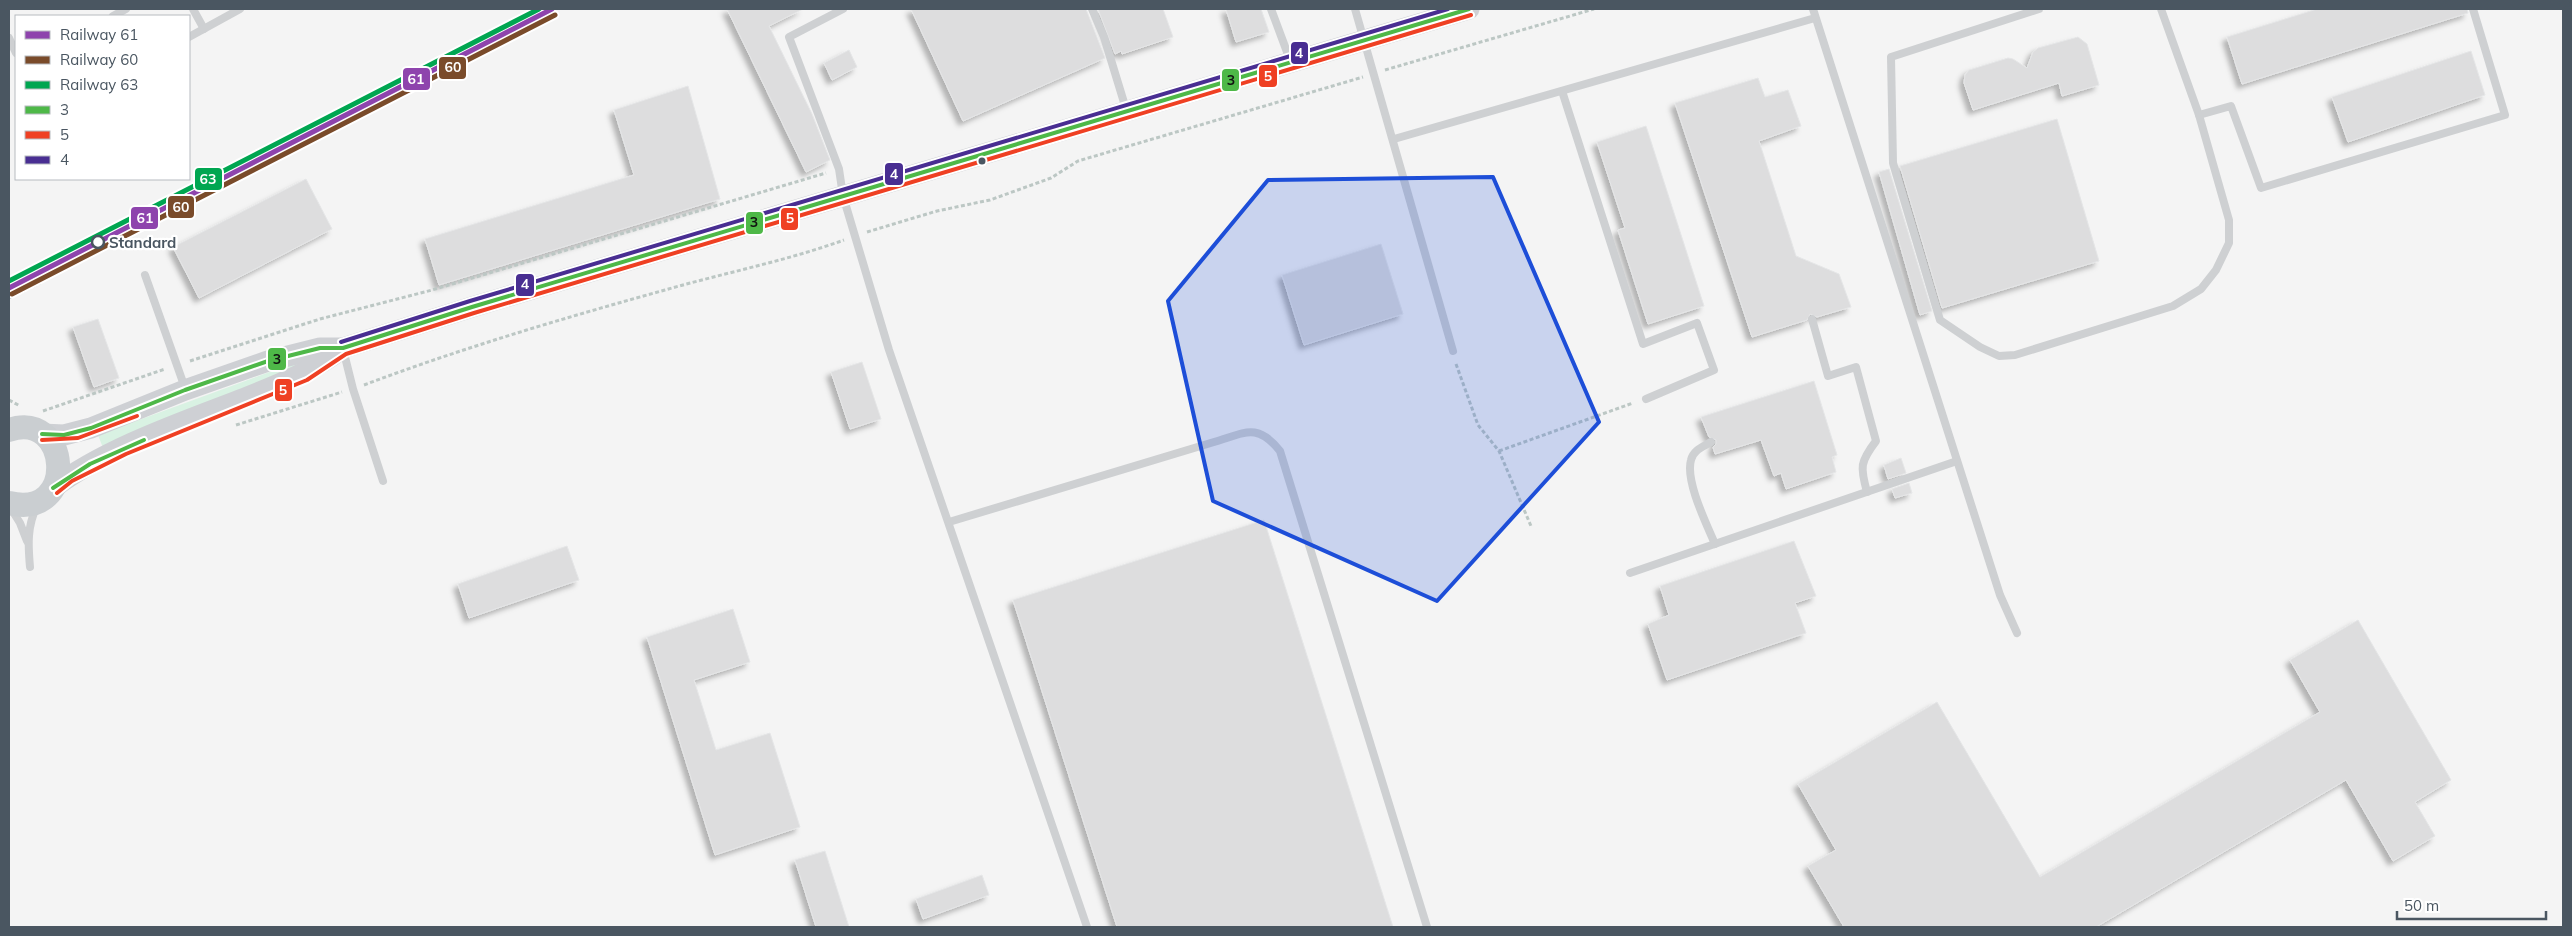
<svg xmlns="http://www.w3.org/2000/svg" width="2572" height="936" font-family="Mulish,sans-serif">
  <defs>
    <filter id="shadow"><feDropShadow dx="-4.5" dy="4.5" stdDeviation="2.5" flood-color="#0004"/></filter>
  </defs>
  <rect width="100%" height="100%" fill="#f4f4f4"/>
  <!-- green -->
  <polygon fill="#d9f2e3" points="302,360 301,366 103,448 98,435"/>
  <!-- building -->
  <g fill="#ddddde" stroke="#e5e6e7" filter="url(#shadow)">
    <polygon points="727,9 803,9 769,26 812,114 830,160 806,172"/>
    <polygon points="911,9 1086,9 1105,58 963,121"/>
    <polygon points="1098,9 1163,9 1173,37 1122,54 1121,51 1115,54"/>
    <polygon points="1226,9 1261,9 1269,32 1236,42"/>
    <polygon points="2317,9 2467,9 2468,13 2242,84 2227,37"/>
    <polygon points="2078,37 2087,44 2099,85 2062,96 2059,83 1973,110 1964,83 1965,75 1969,70 2008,58 2013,59 2027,68 2033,52 2038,48"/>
    <polygon points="849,50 857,67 832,80 824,63"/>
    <polygon points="2471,51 2485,95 2348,142 2332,97"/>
    <polygon points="1758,78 1765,97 1788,90 1801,126 1759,141 1796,256 1839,274 1851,307 1817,317 1810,314 1807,320 1752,337 1675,103"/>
    <polygon points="688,86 720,199 439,285 425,239 634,175 614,110"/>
    <polygon points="2057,119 2099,261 1942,308 1900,166"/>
    <polygon points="1646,126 1704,306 1648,324 1618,230 1625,228 1597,142"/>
    <polygon points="1889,169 1932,311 1920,315 1879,172"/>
    <polygon points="306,179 332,229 199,298 173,247"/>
    <polygon points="1381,244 1403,314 1304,345 1282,275"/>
    <polygon points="98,319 119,378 94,387 73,327"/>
    <polygon points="862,362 881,419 850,429 831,372"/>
    <polygon points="1814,381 1837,455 1832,457 1836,472 1786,489 1781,473 1774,476 1761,440 1715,454 1713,447 1716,444 1716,440 1709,437 1701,417"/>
    <polygon points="1901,458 1906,473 1888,479 1884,465"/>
    <polygon points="1909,483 1912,493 1895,498 1892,489"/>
    <polygon points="1264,520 1393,927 1117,927 1013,600"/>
    <polygon points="1794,541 1816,596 1795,603 1806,633 1667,680 1648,624 1669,615 1660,586"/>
    <polygon points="567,546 579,580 469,618 458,584"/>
    <polygon points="733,609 750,662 694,680 716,750 770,733 800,827 715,855 647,637"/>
    <polygon points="2358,620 2451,780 2415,802 2435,836 2393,861 2346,780 2096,927 1844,927 1808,866 1836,850 1798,784 1937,702 2040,877 2320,712 2290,660"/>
    <polygon points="825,851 849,927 816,927 795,860"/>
    <polygon points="982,875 989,895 923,919 916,899"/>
  </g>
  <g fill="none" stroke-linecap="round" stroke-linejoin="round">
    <!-- path -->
    <g stroke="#bcc7c4" stroke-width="3" stroke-dasharray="4 2.5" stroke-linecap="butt">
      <polyline points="1385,70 1594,9"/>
      <polyline points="867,232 937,211 990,200 1051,178 1078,161 1363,77"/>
      <polyline points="9,298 40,283"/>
      <polyline points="190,361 320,319 432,290 826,173"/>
      <polyline points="1456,364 1478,425 1499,451 1531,526"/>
      <path d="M364,385C462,348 564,318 665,290C724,273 786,261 844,240"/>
      <polyline points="9,400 20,406"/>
      <polyline points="43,411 165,369"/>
      <polyline points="236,425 342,392"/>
      <polyline points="1499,451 1633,403"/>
    </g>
    <!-- service -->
    <g stroke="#ced0d2" stroke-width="8">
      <polyline points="193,9 204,29"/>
      <polyline points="843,9 789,37 839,169 843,196 889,350 1087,927"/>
      <polyline points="1092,9 1104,37 1126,109"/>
      <polyline points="1271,9 1290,60"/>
      <polyline points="1355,9 1453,351"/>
      <polyline points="1813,9 2000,595 2017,633"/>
      <polyline points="2039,9 1891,57 1893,163 1940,320 1980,347 1999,356 2015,355 2173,306 2201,289 2216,270 2229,243 2229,220 2199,115 2161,9"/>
      <polyline points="113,16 126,9"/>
      <polyline points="189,37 240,9"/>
      <polyline points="9,38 16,53"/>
      <polyline points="1562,91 1643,344 1697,323 1714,370 1646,399"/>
      <polyline points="2199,115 2231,106 2261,188 2505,115 2473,9"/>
      <polyline points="1394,139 1815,18"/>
      <polyline points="145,275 185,388"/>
      <path d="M1812,319L1828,376L1856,367L1876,441C1860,462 1860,467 1867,492"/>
      <polyline points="343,349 353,389 383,481"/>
      <path d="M1711,442C1703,447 1693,450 1691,460C1685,481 1707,525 1715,544"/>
      <polyline points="10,507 20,523 27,541"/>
      <path d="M949,522L1214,442C1245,433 1257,422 1280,451L1427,927"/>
      <path d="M30,567C28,545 27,526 37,506"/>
      <polyline points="1630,573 1957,461"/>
    </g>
    <!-- secondary -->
    <g stroke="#ced0d4" stroke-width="21">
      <polyline points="42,434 64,435 91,428 185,390 268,361 320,348 343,348 472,307 1469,9"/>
      <path d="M53,488C106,448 183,422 245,398C280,384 313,371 343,348"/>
    </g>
    <!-- primary -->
    <path stroke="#caced1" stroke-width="24" d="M9,430C70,409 79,520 9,503"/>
    <!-- bus-1 casing -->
    <g stroke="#fff" stroke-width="8">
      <g id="bus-1">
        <polyline points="42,434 64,435 91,428 185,390 268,361 320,348 343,348 472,307 1469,9"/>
        <polyline points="53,488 90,464 144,440"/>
      </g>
    </g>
    <!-- bus-2 casing -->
    <g stroke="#fff" stroke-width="8">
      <g id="bus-2">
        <polyline points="42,440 78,438 137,416"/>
        <polyline points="57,493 72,481 126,454 307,380 346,354 474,313 1471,15"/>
      </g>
    </g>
    <!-- bus-3 casing -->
    <g stroke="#fff" stroke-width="8">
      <polyline id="bus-3" points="341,342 470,301 1448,9"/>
    </g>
    <!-- bus-1 -->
    <use href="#bus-1" stroke="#4eb848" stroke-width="4"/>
    <!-- bus-2 -->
    <use href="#bus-2" stroke="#ef4023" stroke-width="4"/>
    <!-- bus-3 -->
    <use href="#bus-3" stroke="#492e92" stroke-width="4"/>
    <!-- rail-1 casing -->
    <g stroke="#fff" stroke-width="9">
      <polyline id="rail-1" points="9,288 552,9"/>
    </g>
    <!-- rail-2 casing -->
    <g stroke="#fff" stroke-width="9">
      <polyline id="rail-2" points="12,294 555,15"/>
    </g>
    <!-- rail-3 casing -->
    <g stroke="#fff" stroke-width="9">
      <polyline id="rail-3" points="9,281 539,9"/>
    </g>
    <!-- rail-1 -->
    <use href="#rail-1" stroke="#8e44ad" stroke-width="5"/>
    <!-- rail-2 -->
    <use href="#rail-2" stroke="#7a4b2a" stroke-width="5"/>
    <!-- rail-3 -->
    <use href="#rail-3" stroke="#00a651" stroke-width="5"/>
  </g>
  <!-- marked area -->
  <path fill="#1d4ed8" fill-opacity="0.2" stroke="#1d4ed8" stroke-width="4" stroke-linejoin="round" d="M1493,177L1599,422L1437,601L1213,501L1168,301L1268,180Z"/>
  <!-- markers -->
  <circle fill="#4a5661" stroke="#fff" stroke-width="2" cx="982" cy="161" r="4.5"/>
  <circle fill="#fff" stroke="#4a5661" stroke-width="2.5" cx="98" cy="242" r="6"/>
  <g text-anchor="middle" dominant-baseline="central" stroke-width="4.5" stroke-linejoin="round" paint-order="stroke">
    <!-- stop labels -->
    <g font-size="15" font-weight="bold" fill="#4a5661" stroke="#fff" text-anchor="start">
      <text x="109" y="242">Standard</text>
    </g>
  </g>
  <g stroke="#fff" stroke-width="2">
    <rect x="1290" y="41" width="19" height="24" rx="5" fill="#492e92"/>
    <rect x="438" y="56" width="29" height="24" rx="5" fill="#7a4b2a"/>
    <rect x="1258" y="64" width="20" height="24" rx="5" fill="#ef4023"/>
    <rect x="402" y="67" width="29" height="24" rx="5" fill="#8e44ad"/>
    <rect x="1221" y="68" width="19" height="24" rx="5" fill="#4eb848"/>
    <rect x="884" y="162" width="20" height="24" rx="5" fill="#492e92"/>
    <rect x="194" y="167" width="29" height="24" rx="5" fill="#00a651"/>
    <rect x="167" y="195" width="28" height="24" rx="5" fill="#7a4b2a"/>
    <rect x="130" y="206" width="29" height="24" rx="5" fill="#8e44ad"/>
    <rect x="780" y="207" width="19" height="24" rx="5" fill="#ef4023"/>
    <rect x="745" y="211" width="19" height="24" rx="5" fill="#4eb848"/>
    <rect x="515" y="273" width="20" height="24" rx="5" fill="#492e92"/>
    <rect x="267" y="347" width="20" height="24" rx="5" fill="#4eb848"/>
    <rect x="274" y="378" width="19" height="24" rx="5" fill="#ef4023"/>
  </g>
  <g font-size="14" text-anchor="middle" font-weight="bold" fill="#fff">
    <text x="1299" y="58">4</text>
    <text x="453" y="72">60</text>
    <text x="1268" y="81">5</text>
    <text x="416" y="84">61</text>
    <text x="894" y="179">4</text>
    <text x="208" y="184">63</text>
    <text x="181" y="212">60</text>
    <text x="145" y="223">61</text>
    <text x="790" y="223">5</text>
    <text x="525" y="289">4</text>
    <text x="283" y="395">5</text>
  </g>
  <g font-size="14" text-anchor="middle" font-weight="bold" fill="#111">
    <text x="1231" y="85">3</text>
    <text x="754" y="227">3</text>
    <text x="277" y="364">3</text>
  </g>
  <!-- border -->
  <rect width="2572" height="936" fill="none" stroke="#4a5661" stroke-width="20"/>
  <!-- legend -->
  <rect x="15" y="15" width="175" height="165" fill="#ffffff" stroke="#b7bbc0"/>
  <rect x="25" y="31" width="25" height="8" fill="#8e44ad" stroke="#b7bbc0"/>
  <text x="60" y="40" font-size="15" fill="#4a5661">Railway 61</text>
  <rect x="25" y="56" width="25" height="8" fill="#7a4b2a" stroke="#b7bbc0"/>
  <text x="60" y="65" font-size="15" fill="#4a5661">Railway 60</text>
  <rect x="25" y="81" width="25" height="8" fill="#00a651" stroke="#b7bbc0"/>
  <text x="60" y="90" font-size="15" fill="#4a5661">Railway 63</text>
  <rect x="25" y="106" width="25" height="8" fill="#4eb848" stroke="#b7bbc0"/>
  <text x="60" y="115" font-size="15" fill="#4a5661">3</text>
  <rect x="25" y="131" width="25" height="8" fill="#ef4023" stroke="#b7bbc0"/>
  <text x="60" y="140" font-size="15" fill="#4a5661">5</text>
  <rect x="25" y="156" width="25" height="8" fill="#492e92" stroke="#b7bbc0"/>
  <text x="60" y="165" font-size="15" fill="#4a5661">4</text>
  <!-- scale -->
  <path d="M2397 911v8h149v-8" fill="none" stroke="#4a5661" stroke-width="2.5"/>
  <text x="2404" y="911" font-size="15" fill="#4a5661" stroke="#ffffff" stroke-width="4" paint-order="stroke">50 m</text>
</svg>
